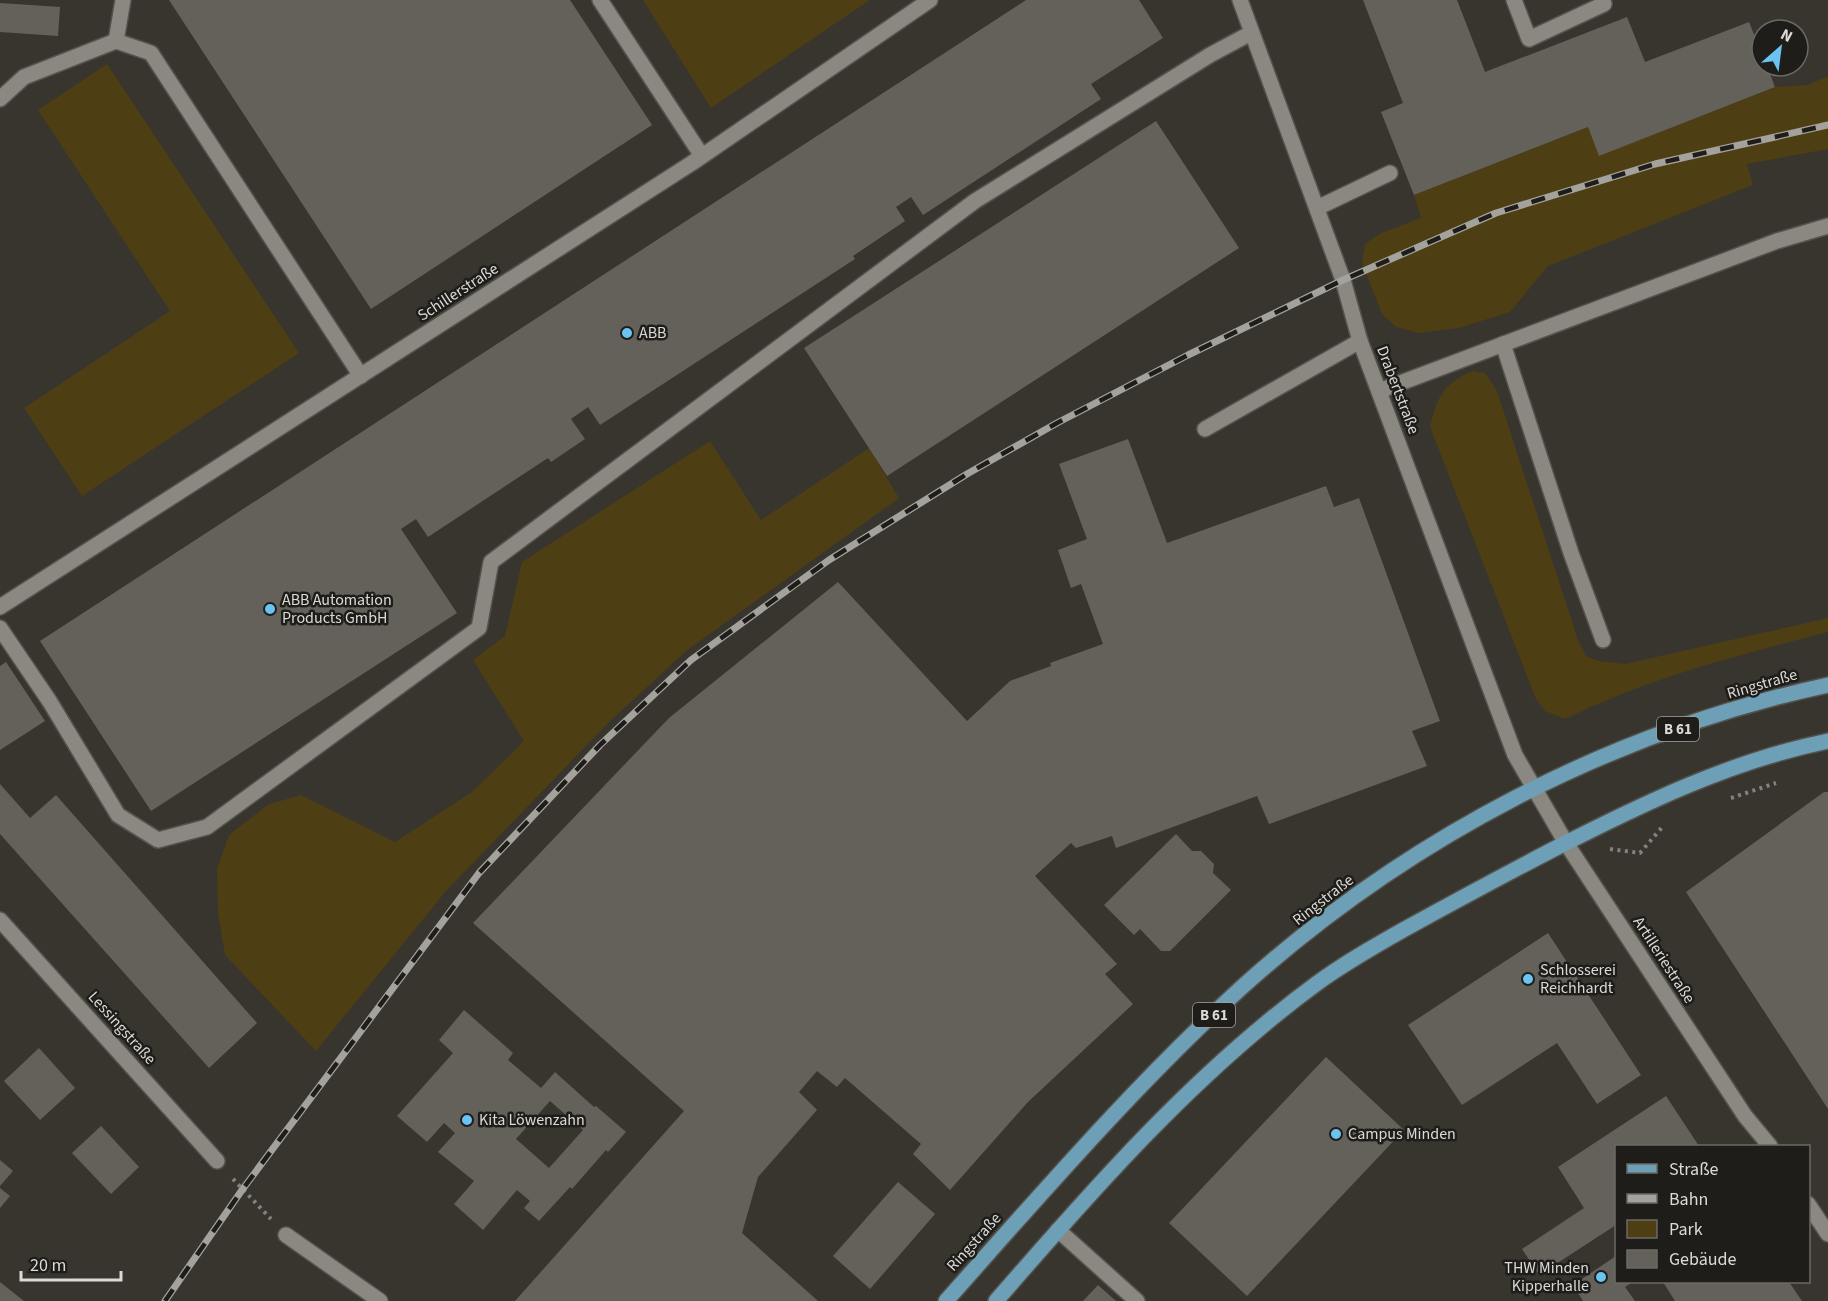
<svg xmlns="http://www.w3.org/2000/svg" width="1828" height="1301" font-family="'Source Sans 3',sans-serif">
  <rect width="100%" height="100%" fill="#38352f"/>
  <!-- green -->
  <g fill="#4d3e14">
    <polygon points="643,0 870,0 711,108"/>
    <polygon points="107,64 299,353 82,496 24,408 170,311 38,110"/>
    <polygon points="1828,76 1828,149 1747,164 1753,185 1548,266 1510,312 1459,328 1419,333 1396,327 1382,314 1362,263 1365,244 1379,234 1421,218 1414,195 1588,127 1600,155 1775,87 1808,85"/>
    <path d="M1472,371L1485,373L1497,391L1578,640L1586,656L1599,661L1625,664L1828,618V632C1738,655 1648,678 1565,719L1545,711L1536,699L1430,427C1437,397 1443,384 1472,371Z"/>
    <polygon points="710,441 761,520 869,448 899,498 686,651 609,722 446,891 316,1051 225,955 218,912 217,869 229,835 269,804 301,795 395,842 472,792 524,741 473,660 505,636 522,562"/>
  </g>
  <!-- building -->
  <g fill="#64615b" fill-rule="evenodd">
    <polygon points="169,0 570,0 652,125 371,309"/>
    <polygon points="1026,0 1139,0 1163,38 1091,84 1101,99 923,215 911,197 896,207 905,221 853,256 855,259 600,425 588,407 571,419 585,439 551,462 548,458 428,537 416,519 401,529 457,613 151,811 40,641"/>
    <polygon points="1363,0 1457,0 1485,72 1627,17 1645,62 1749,22 1762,54 1762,66 1767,66 1775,87 1599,156 1588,127 1414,195 1381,112 1403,103"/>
    <polygon points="0,3 60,7 58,36 0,32"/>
    <polygon points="1156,121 1239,248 887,476 804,348"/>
    <polygon points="1128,439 1167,543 1326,486 1334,507 1359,498 1440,721 1412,731 1427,766 1269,824 1257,796 1116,848 1112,836 1076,848 1071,843 1035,876 1117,964 1105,974 1133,1004 1028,1102 950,1190 913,1154 921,1144 845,1078 837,1087 817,1071 799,1092 817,1110 758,1177 742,1233 818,1301 515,1301 684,1111 473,923 669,718 838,582 967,721 1010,681 1051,666 1050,663 1103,644 1081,584 1071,588 1058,550 1087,539 1059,464"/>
    <polygon points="6,662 45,721 0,750 0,666"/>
    <polygon points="0,784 30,818 56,795 257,1023 209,1068 0,834"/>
    <polygon points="1824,792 1828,792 1828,1109 1686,892"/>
    <polygon points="1176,834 1192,851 1201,851 1214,864 1213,873 1231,890 1170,951 1161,951 1140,929 1134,935 1104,905"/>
    <polygon points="1548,933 1641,1075 1597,1104 1557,1043 1462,1105 1408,1025"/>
    <path d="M464,1010L513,1053L508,1060L541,1088L555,1072L594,1107L596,1106L626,1132L608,1152L606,1150L572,1189L570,1187L539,1221L524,1208L530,1201L517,1190L483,1230L454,1204L474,1181L438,1152L455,1133L444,1123L427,1142L397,1116L453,1053L439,1040ZM550,1101L583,1130L549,1168L516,1139Z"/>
    <polygon points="39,1048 75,1088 40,1120 4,1081"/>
    <polygon points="1326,1057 1404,1130 1247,1296 1169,1223"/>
    <polygon points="1666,1096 1699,1146 1616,1146 1616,1225 1539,1275 1522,1249 1584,1208 1558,1167"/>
    <polygon points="101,1126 139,1167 111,1194 72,1153"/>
    <polygon points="0,1160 13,1171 0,1186"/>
    <polygon points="898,1182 935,1214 870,1289 833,1256"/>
    <polygon points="0,1188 10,1196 0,1208"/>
    <polygon points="1616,1256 1616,1282 1633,1282 1625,1287 1635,1301 1583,1301 1573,1285"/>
    <polygon points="0,1282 24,1301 0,1301"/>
    <polygon points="1663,1282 1789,1282 1802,1301 1675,1301"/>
    <polygon points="1098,1285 1116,1301 1083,1301"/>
  </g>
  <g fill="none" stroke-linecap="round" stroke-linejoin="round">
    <!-- minor casing -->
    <g stroke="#54524c" stroke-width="18">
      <g id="minor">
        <polyline points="600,0 702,156"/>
        <polyline points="1240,0 1343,280 1360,341 1515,755 1566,843 1745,1116 1770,1146"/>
        <polyline points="1514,0 1529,39 1604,4 1603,0"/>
        <polyline points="116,41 123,0"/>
        <polyline points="0,99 24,77 116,41 151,53 361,376"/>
        <polyline points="1317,208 1390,173"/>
        <polyline points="1503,344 1571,553 1603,640"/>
        <polyline points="1379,391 1777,241 1828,226"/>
        <polyline points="1205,429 1360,341"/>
        <polyline points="0,607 692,163 930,0"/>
        <polyline points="0,628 50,702 118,815 158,840 207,827 479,628 491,562 975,201 1210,55 1251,33"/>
        <polyline points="0,920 217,1161"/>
        <polyline points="1808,1204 1828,1234"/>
        <polyline points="1058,1230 1137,1301"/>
        <polyline points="286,1235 380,1301"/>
      </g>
    </g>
    <!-- major casing -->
    <g stroke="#54524c" stroke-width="18">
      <g id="major">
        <path d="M946,1301C1041,1194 1135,1085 1241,988C1406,839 1610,732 1828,685"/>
        <path d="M996,1301C1094,1188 1195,1073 1316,984C1343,964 1373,947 1403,930C1452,903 1502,876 1552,850C1640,805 1730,761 1828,741"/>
      </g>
    </g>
    <!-- path -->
    <g stroke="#84827d" stroke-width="4" stroke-dasharray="3 4.5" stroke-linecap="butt">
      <polyline points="1731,798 1776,783"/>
      <polyline points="1610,849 1640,853 1664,825"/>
      <polyline points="233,1179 271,1219"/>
    </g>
    <!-- minor -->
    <use href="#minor" stroke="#8b8881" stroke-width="15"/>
    <!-- major -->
    <use href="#major" stroke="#6d9fb6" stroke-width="15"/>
    <!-- rail casing -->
    <g stroke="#a3a29d" stroke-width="7">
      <polyline id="rail" points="165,1301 242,1190 479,873 600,745 691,660 829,560 967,474 1057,423 1188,355 1343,280 1496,213 1655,164 1828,125"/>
    </g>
    <!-- rail -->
    <use href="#rail" stroke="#1e1d1a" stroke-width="4.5" stroke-dasharray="14" stroke-linecap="butt"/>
  </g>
  <!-- markers -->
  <g fill="#6ac3f1" stroke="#1e1d1a" stroke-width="2">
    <circle cx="627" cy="333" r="6"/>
    <circle cx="270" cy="609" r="6"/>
    <circle cx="1528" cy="979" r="6"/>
    <circle cx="467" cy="1120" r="6"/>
    <circle cx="1336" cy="1134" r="6"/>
    <circle cx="1601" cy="1277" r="6"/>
  </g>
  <g text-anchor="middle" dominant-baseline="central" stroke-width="5" stroke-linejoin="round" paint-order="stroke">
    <!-- shield labels -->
    <g fill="#1e1d1a" stroke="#a2a19e" stroke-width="1.5">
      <rect x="1657" y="717" width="42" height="24" rx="4.5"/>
      <rect x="1193" y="1003" width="42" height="24" rx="4.5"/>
    </g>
    <g font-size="15" font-weight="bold" fill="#dbdad6">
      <text x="1678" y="729">B 61</text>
      <text x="1214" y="1015">B 61</text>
    </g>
    <!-- street labels -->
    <g font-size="16" fill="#dbdad6" stroke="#1e1d1a">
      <text transform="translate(458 292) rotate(-33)">Schillerstraße</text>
      <text transform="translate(1398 390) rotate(69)">Drabertstraße</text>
      <text transform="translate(1762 684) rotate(-16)">Ringstraße</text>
      <text transform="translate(1323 900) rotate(-38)">Ringstraße</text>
      <text transform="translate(1664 960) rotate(57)">Artilleriestraße</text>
      <text transform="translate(122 1028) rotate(48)">Lessingstraße</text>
      <text transform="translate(974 1242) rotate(-48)">Ringstraße</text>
    </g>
    <!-- poi labels -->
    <g font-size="16" fill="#dbdad6" stroke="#1e1d1a" text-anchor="start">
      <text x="639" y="333">ABB</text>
      <text x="282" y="600">ABB Automation<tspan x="282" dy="18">Products GmbH</tspan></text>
      <text x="1540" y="970">Schlosserei<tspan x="1540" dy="18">Reichhardt</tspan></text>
      <text x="479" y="1120">Kita Löwenzahn</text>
      <text x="1348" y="1134">Campus Minden</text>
      <text x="1589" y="1268" text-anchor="end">THW Minden<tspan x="1589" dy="18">Kipperhalle</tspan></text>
    </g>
  </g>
  <!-- legend -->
  <rect x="1615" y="1145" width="195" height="138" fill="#1e1d1a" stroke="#6a6965" stroke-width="1.5"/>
  <rect x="1627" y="1164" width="30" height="9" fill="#6d9fb6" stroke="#6a6965" stroke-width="1.5"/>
  <text x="1669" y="1175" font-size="18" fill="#dbdad6">Straße</text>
  <rect x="1627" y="1194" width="30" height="9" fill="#a3a29d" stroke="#6a6965" stroke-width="1.5"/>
  <text x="1669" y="1205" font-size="18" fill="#dbdad6">Bahn</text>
  <rect x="1627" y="1220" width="30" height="18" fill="#4d3e14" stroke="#6a6965" stroke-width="1.5"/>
  <text x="1669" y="1235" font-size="18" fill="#dbdad6">Park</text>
  <rect x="1627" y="1250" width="30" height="18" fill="#64615b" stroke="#6a6965" stroke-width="1.5"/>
  <text x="1669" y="1265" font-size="18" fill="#dbdad6">Gebäude</text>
  <!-- north arrow -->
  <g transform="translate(1780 48) rotate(28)"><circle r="28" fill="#1e1d1a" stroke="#6a6965" stroke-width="1.5"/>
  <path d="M0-4.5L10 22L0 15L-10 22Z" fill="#6ac3f1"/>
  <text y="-9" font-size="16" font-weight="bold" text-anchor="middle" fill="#dbdad6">N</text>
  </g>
  <!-- scale -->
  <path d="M21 1271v9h100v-9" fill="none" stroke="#dbdad6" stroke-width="3"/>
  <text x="30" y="1271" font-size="18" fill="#dbdad6" stroke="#1e1d1a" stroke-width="4.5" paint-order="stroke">20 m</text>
</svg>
